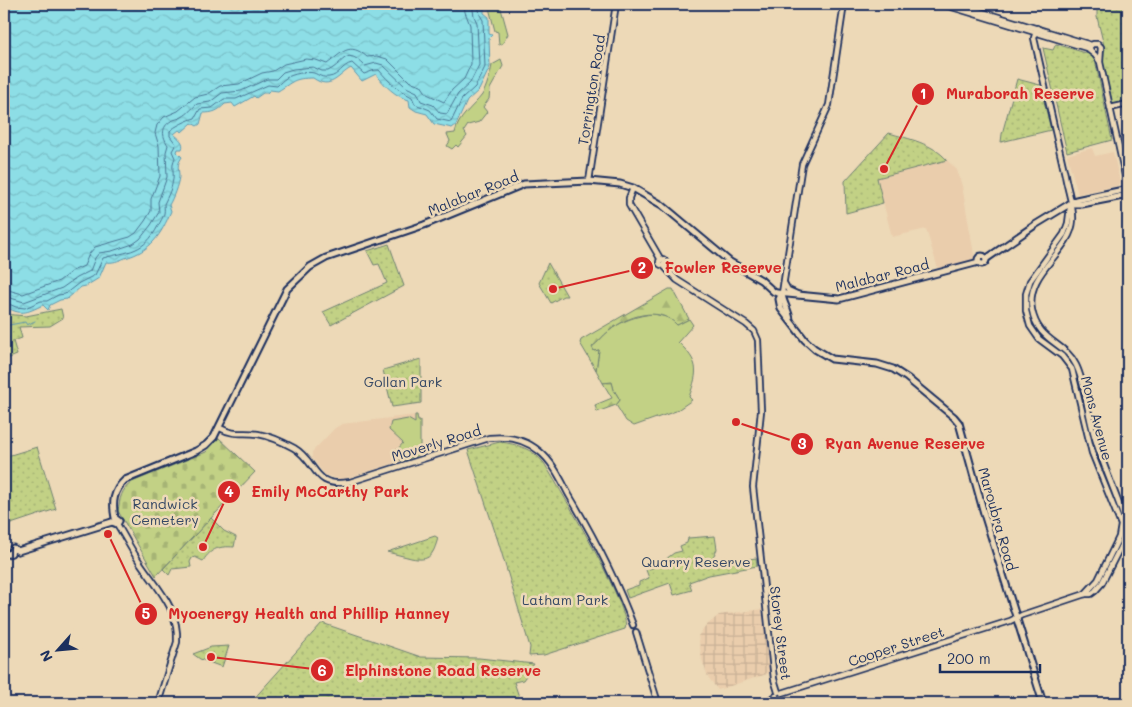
<svg xmlns="http://www.w3.org/2000/svg" width="1132" height="707" font-family="Mali,sans-serif">
  <defs>
    <pattern id="industrial-grid" width="8" height="8" patternUnits="userSpaceOnUse" patternTransform="scale(1.25)"><rect width="8" height="8" fill="#eacdac"/><path d="M0 4h8M4 0v8" fill="none" stroke="#c8b096"/></pattern>
    <pattern id="forest-firs" width="22" height="20" patternUnits="userSpaceOnUse" patternTransform="scale(1.25)"><rect width="22" height="20" fill="#c2d185"/><path d="M5 1l3.5 6h-7zM16 11l3.5 6h-7z" fill="#a6b475"/></pattern>
    <pattern id="cemetery-stones" width="16" height="16" patternUnits="userSpaceOnUse" patternTransform="scale(1.25)"><rect width="16" height="16" fill="#c2d185"/><path d="M2 7V4a2 2 0 0 1 4 0v3zM10 15v-3a2 2 0 0 1 4 0v3z" fill="#a6b475"/></pattern>
    <pattern id="park-dots" width="8" height="8" patternUnits="userSpaceOnUse" patternTransform="scale(1.25)"><rect width="8" height="8" fill="#c2d185"/><path d="M2 2h.1M6 6h.1" fill="none" stroke="#a6b475" stroke-width="1.8" stroke-linecap="round"/></pattern>
    <pattern id="water-waves" width="16" height="10" patternUnits="userSpaceOnUse" patternTransform="scale(1.25)"><rect width="16" height="10" fill="#8ddee6"/><path d="M0 5q4-4 8 0t8 0" fill="none" stroke="#79bfc8"/></pattern>
  </defs>
  <rect width="100%" height="100%" fill="#edd9b7"/>
  <filter id="ink" filterUnits="userSpaceOnUse"><feTurbulence type="fractalNoise" baseFrequency=".02" numOctaves="2"/><feDisplacementMap in="SourceGraphic" scale="10" xChannelSelector="R" yChannelSelector="G"/><feConvolveMatrix kernelMatrix="1 2 1 2 8 2 1 2 1" color-interpolation-filters="sRGB"/></filter>
  <g filter="url(#ink)">
    <!-- built -->
    <g fill="#eacdac">
      <polygon points="1092,148 1095,156 1113,152 1120,182 1117,186 1078,194 1067,155"/>
      <polygon points="947,160 957,170 962,186 975,260 938,269 926,229 892,237 877,178"/>
      <polygon points="415,415 420,421 420,451 417,456 345,479 338,479 325,475 312,458 312,452 335,428 342,424"/>
    </g>
    <!-- industrial -->
    <polygon fill="url(#industrial-grid)" points="762,609 770,673 718,690 708,677 702,660 698,636 707,625 719,615"/>
    <!-- grass -->
    <g fill="#c2d185" stroke="#6e8072">
      <polygon points="488,4 500,5 508,34 503,43 499,45 498,32 495,31"/>
      <path d="M501,60L503,66L490,89L489,99L483,107L487,112L479,122L468,125L464,131L467,136L458,147L456,145L452,149L447,146L450,141L447,134L455,133C458,117 473,107 482,95C486,89 491,72 492,65Z"/>
      <path d="M654,314L670,318L677,325L689,319L693,325L678,342C699,362 699,370 689,397L692,400L676,411L634,426L626,421L616,405L620,400L614,390L612,383H603L596,370L599,350L594,351L591,347C599,342 602,336 609,331C621,321 638,315 654,314Z"/>
      <polygon points="415,415 417,415 418,421 420,421 420,451 417,456 401,461 397,450 403,443 389,430 391,422 408,419 415,423"/>
    </g>
    <!-- forest -->
    <g fill="url(#forest-firs)" stroke="#6e8072">
      <path d="M669,289H673L689,319L677,325C659,305 627,316 609,331C602,336 599,342 592,347L594,351L599,350L596,370L580,343L581,340Z"/>
      <polygon points="612,382 614,390 620,400 616,405 597,412 595,405 612,398 603,383"/>
    </g>
    <!-- cemetery -->
    <path fill="url(#cemetery-stones)" stroke="#6e8072" d="M219,438L255,472L156,576L118,511C120,498 121,490 132,482L206,452Z"/>
    <!-- park -->
    <g fill="url(#park-dots)" stroke="#6e8072">
      <polygon points="1094,4 1128,4 1128,99 1115,104 1112,102 1101,54 1105,50 1097,17 1097,5"/>
      <polygon points="1056,44 1089,54 1095,60 1112,140 1067,152 1043,48 1053,50"/>
      <polygon points="1017,79 1040,85 1051,130 1001,142 1002,134"/>
      <path d="M889,133C909,139 932,143 947,160L877,178L883,203L846,213L845,181Z"/>
      <polygon points="389,244 404,286 331,325 323,312 387,283 379,264 374,265 367,251"/>
      <polygon points="548,263 567,296 563,296 551,303 539,283"/>
      <polygon points="61,309 63,318 50,326 19,327 22,338 13,341 17,355 4,360 4,314 26,316"/>
      <polygon points="421,359 421,403 392,407 383,370"/>
      <path d="M500,442C517,444 533,449 544,463C558,486 633,610 625,629L544,655L529,656L530,647L498,541L468,450Z"/>
      <polygon points="37,447 56,509 11,524 7,524 4,513 4,457"/>
      <path d="M211,518L224,531L236,537L234,547C220,546 211,548 203,561L195,557L192,558L190,562L191,567L172,569L169,575L163,569Z"/>
      <path d="M435,536L438,538C433,555 430,562 411,558C403,556 395,554 387,552Z"/>
      <polygon points="715,536 717,549 713,557 715,562 730,562 756,558 757,566 709,575 689,582 692,590 674,595 670,583 628,598 625,590 639,585 639,582 649,578 646,570 667,563 666,559 674,553 682,551 680,546 687,543 688,538"/>
      <polygon points="322,623 421,657 479,658 534,664 523,680 514,682 521,703 250,703"/>
      <polygon points="229,646 222,667 200,659 193,654 211,647"/>
    </g>
    <!-- water -->
    <path fill="url(#water-waves)" stroke="#5f98b0" d="M4,4H484V13L489,17V34L492,35L489,38L490,67L479,90L467,101L456,125L452,128L434,124L427,114L416,111L410,107L409,100C396,97 384,85 376,74L362,81L351,68C338,75 331,91 313,78C293,78 293,82 278,91L270,90L267,93H263L256,98L254,96L235,107L232,103L225,104C218,111 213,113 203,113L200,124L197,126L192,123L182,132L179,130L174,134C178,138 185,142 182,149H178L177,152L182,157C176,166 179,167 179,177C178,185 173,198 169,205L171,211C161,235 151,251 125,258C118,261 113,263 106,262L99,278L86,286L81,287L67,299L60,300L50,305L48,310L43,305C26,313 21,316 4,306Z"/>
    <g fill="none" stroke-linecap="round" stroke-linejoin="round">
      <!-- shore -->
      <g stroke="#497594" stroke-width="1">
        <path d="M4,289L23,294L59,281L72,271L84,266L89,254L95,247L130,237L136,233L145,221L151,211V199L160,176L159,146L155,133L157,125L164,117L178,111L195,97L208,94L220,86L239,84L262,73L273,71L284,64L306,59L316,60L327,64C342,53 349,41 367,57L377,56L387,59L409,81L421,85L427,94L444,102L452,90L464,79L471,64L470,25L465,12L464,4"/>
        <path d="M4,296L24,302L62,288L76,278L90,271L95,258L99,253L112,251L133,244L140,239L151,225L159,212L158,202L167,177L166,152L168,145C162,136 161,127 171,121C175,119 179,119 182,117C189,113 191,109 197,104L210,102L222,93L241,91L267,79H276L283,72L293,69L313,67L322,71H328C346,62 345,46 365,66L376,63L383,65L406,87L417,92L421,101L433,105L440,113L447,114L458,94L470,83L479,65L477,23L474,16L472,4"/>
        <path d="M4,302L16,307L25,308L41,301H47L58,295L65,294L79,283L95,275L103,258C129,251 144,253 158,226C164,215 165,215 164,204C168,196 172,188 173,179C174,172 171,165 175,158L172,151L176,144L170,136V131C173,127 190,119 195,118L200,109L212,108L224,99H236L268,85L277,86C280,83 283,80 286,78C292,74 307,71 314,73C319,75 322,78 329,77C339,76 342,65 352,63L364,74L375,70H379C390,83 397,89 412,97L415,104L430,110L437,119L451,122L462,99L475,87L485,67L483,20L480,15L478,4"/>
      </g>
      <!-- stream -->
      <g stroke="#5f98b0" stroke-width="1">
        <polyline points="4,314 8,309"/>
        <polyline points="4,315 5,323"/>
        <polyline points="4,326 25,322 27,325 35,321"/>
        <polyline points="4,345 6,343 6,339 9,338 5,332 6,326"/>
      </g>
      <!-- tertiary casing -->
      <g stroke="#1b2f5e" stroke-width="8">
        <g id="tertiary">
          <polyline points="942,4 1090,49"/>
          <polyline points="956,4 1091,45"/>
          <polyline points="1100,62 1095,55 1090,51 1090,46 1093,44 1098,44 1101,47 1100,62 1128,189"/>
          <polyline points="1110,108 1128,104"/>
          <polyline points="589,181 616,4"/>
          <polyline points="633,188 629,198 629,205 661,260"/>
          <polyline points="1070,207 1068,223 1064,234 1030,281 1026,294 1026,311 1030,326 1039,339 1062,356 1072,369 1092,453 1121,525 1119,537 1098,580 1085,594"/>
          <circle cx="662" cy="262" r="3"/>
          <polyline points="663,265 677,280 746,324 754,331 758,340 761,411 753,487 774,679 778,692"/>
          <polyline points="784,283 788,290 799,295"/>
          <polyline points="782,293 802,164 829,105 844,4"/>
          <path d="M220,428C234,436 243,432 258,434C270,436 283,442 294,448C318,462 312,489 350,482L489,438C507,436 525,439 539,451C553,462 561,480 569,495C594,537 616,579 633,625"/>
          <path d="M117,524C125,537 132,551 141,564C158,589 179,609 177,642L158,703"/>
          <polyline points="636,632 658,703"/>
          <path d="M782,693L1010,621L1022,615L1085,594H1091L1095,591L1102,583L1126,536V524C1116,492 1101,462 1093,431C1087,410 1085,383 1076,365C1065,342 1038,342 1032,310C1025,271 1071,253 1073,220C1074,206 1067,189 1065,175C1055,129 1044,84 1034,38L1037,28"/>
          <polyline points="780,698 781,703"/>
          <polyline points="764,703 776,696"/>
        </g>
      </g>
      <!-- secondary casing -->
      <g stroke="#1b2f5e" stroke-width="9">
        <g id="secondary">
          <polyline points="1071,204 1082,204 1128,195"/>
          <circle cx="982" cy="260" r="4"/>
          <polyline points="986,259 1035,225 1076,200 1128,189"/>
          <polyline points="782,293 779,299 781,309 805,340 815,349 832,359 877,364 893,369 907,378 954,417 959,423 985,517 1043,703"/>
          <path d="M782,294C783,303 789,310 790,320"/>
          <path d="M112,522L117,524L119,521L115,518C112,503 113,491 125,480L196,451L206,445L214,437L287,289L310,267L326,258L424,225L524,184L589,181L620,184L633,188L662,205L730,262L761,280L774,292L777,293L839,299L979,262"/>
          <polyline points="18,551 112,522"/>
          <polyline points="11,553 13,548 18,551"/>
          <polyline points="4,555 11,553"/>
        </g>
      </g>
      <!-- tertiary -->
      <use href="#tertiary" stroke="#edd9b7" stroke-width="4.5"/>
      <!-- secondary -->
      <use href="#secondary" stroke="#edd9b7" stroke-width="5"/>
    </g>
  </g>
  <g text-anchor="middle" dominant-baseline="central" stroke-width="5" stroke-linejoin="round" paint-order="stroke">
    <!-- street labels -->
    <g font-size="14" fill="#1b2f5e" stroke="#edd9b7">
      <text transform="translate(591 90) rotate(-81)">Torrington Road</text>
      <text transform="translate(473 193) rotate(-22)">Malabar Road</text>
      <text transform="translate(882 275) rotate(-14)">Malabar Road</text>
      <text transform="translate(1097 418) rotate(75)">Mons Avenue</text>
      <text transform="translate(436 443) rotate(-17)">Moverly Road</text>
      <text transform="translate(998 519) rotate(74)">Maroubra Road</text>
      <text transform="translate(781 633) rotate(83)">Storey Street</text>
      <text transform="translate(896 646) rotate(-18)">Cooper Street</text>
    </g>
    <!-- park labels -->
    <g font-size="14" fill="#344764" stroke="#edd9b7">
      <text x="403" y="381">Gollan Park</text>
      <text x="165" y="503">Randwick<tspan x="165" dy="16">Cemetery</tspan></text>
      <text x="696" y="561">Quarry Reserve</text>
      <text x="565" y="599">Latham Park</text>
    </g>
  </g>
  <!-- callouts -->
  <path fill="none" stroke="#d62828" stroke-width="2" d="M884 169L923 94M553 289L642 268M736 422L802 444M203 547L229 492M108 534L146 614M211 657L322 670"/>
  <g fill="#d62828" stroke="#edd9b7" stroke-width="2">
    <circle cx="884" cy="169" r="5"/>
    <circle cx="553" cy="289" r="5"/>
    <circle cx="736" cy="422" r="5"/>
    <circle cx="203" cy="547" r="5"/>
    <circle cx="108" cy="534" r="5"/>
    <circle cx="211" cy="657" r="5"/>
    <circle cx="923" cy="94" r="12"/>
    <circle cx="642" cy="268" r="12"/>
    <circle cx="802" cy="444" r="12"/>
    <circle cx="229" cy="492" r="12"/>
    <circle cx="146" cy="614" r="12"/>
    <circle cx="322" cy="670" r="12"/>
  </g>
  <g font-size="15" text-anchor="middle" font-weight="bold" fill="#fff">
    <text x="923" y="99">1</text>
    <text x="642" y="273">2</text>
    <text x="802" y="449">3</text>
    <text x="229" y="497">4</text>
    <text x="146" y="619">5</text>
    <text x="322" y="676">6</text>
  </g>
  <g font-size="15" text-anchor="middle" font-weight="bold" fill="#d62828" stroke="#edd9b7" stroke-width="5" stroke-linejoin="round" paint-order="stroke">
    <text x="1020" y="99">Muraborah Reserve</text>
    <text x="723" y="273">Fowler Reserve</text>
    <text x="905" y="449">Ryan Avenue Reserve</text>
    <text x="330" y="497">Emily McCarthy Park</text>
    <text x="309" y="619">Myoenergy Health and Phillip Hanney</text>
    <text x="443" y="676">Elphinstone Road Reserve</text>
  </g>
  <!-- margin -->
  <rect width="1132" height="707" fill="none" stroke="#edd9b7" stroke-width="20"/>
  <rect x="10" y="10" width="1112" height="687" fill="none" stroke="#1b2f5e" stroke-width="2" filter="url(#ink)"/>
  <!-- north arrow -->
  <g transform="translate(58 650) rotate(243)" stroke="#edd9b7" stroke-width="4" paint-order="stroke">
  <path d="M0-4L9 19L0 12L-9 19Z" fill="#1b2f5e"/>
  <text y="-8" font-size="14" font-weight="bold" text-anchor="middle" fill="#1b2f5e">N</text>
  </g>
  <!-- scale -->
  <path d="M940 664v8h100v-8" fill="none" stroke="#1b2f5e" stroke-width="2.5"/>
  <text x="947" y="664" font-size="15" fill="#1b2f5e" stroke="#edd9b7" stroke-width="4" paint-order="stroke">200 m</text>
</svg>
